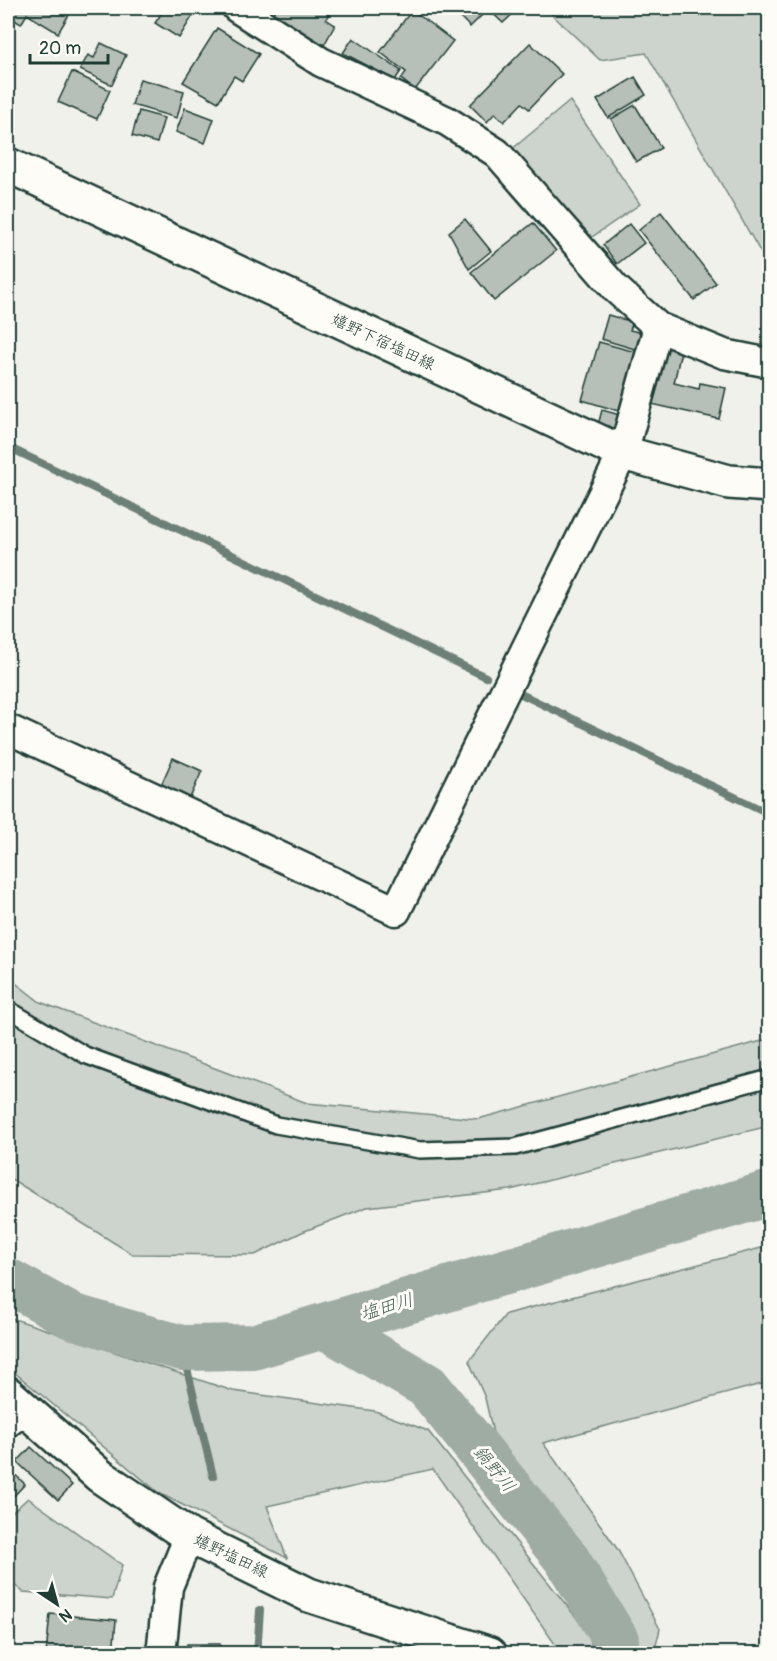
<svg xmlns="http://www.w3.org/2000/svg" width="777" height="1661" font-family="Pangolin,'Klee One',sans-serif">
  <rect width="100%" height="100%" fill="#f0f1eb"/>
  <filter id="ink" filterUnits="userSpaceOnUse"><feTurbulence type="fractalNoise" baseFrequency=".0167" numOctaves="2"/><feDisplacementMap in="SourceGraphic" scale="12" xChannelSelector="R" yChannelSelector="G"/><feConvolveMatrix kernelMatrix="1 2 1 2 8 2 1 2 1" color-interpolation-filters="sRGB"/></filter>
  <g filter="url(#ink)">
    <!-- green -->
    <g fill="#cdd3cd" stroke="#768880" stroke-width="1.5">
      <polygon points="545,8 769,8 769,267 646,53 600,60"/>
      <polygon points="570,101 640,204 592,237 511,150"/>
      <polygon points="8,977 40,1002 307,1103 478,1119 769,1039 769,1126 510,1190 367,1207 302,1232 255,1255 132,1254 8,1177"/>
      <polygon points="769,1246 769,1382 543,1443 618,1550 635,1582 660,1629 654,1653 627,1653 629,1625 494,1437 485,1398 469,1361 506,1314"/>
      <polygon points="8,1317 233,1391 375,1411 428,1431 591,1636 591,1653 571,1653 557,1647 433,1469 267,1506 287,1558 159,1493 8,1367"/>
      <polygon points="28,1498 122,1565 112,1599 23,1592 8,1580 8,1516"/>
    </g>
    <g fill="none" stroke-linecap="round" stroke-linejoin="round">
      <!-- stream -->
      <g stroke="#6c8077" stroke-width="8">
        <polyline points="8,447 486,677"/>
        <polyline points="521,694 770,814"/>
        <polyline points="182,1348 213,1476"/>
        <polyline points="257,1654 260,1610"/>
      </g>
      <!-- river -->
      <g stroke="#9faca4" stroke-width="46">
        <polyline points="8,1281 71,1316 182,1348 253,1347 770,1193"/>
        <polyline points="326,1327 427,1386 566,1558 616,1640 614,1654"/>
      </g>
    </g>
    <!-- building -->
    <g fill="#b6bfb8" stroke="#1f3d34" stroke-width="1.5">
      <polygon points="8,8 73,8 58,33 27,14 21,24 8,16"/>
      <polygon points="165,8 197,9 179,38 155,23"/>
      <polygon points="276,8 333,8 326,19 335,25 324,45 272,15"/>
      <polygon points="451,8 480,8 485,12 470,27"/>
      <polygon points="487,8 519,8 503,23"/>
      <polygon points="412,10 453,41 415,90 401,79 406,72 380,52"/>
      <polygon points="217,28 259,54 242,81 234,76 218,102 183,82"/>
      <polygon points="353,38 401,71 395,80 343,53"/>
      <polygon points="101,43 126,55 112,85 80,70 88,55 94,58"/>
      <polygon points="530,43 562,74 529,109 522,103 504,122 495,113 487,122 470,105"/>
      <polygon points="72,72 110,90 97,119 58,102"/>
      <polygon points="635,77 646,95 608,118 597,100"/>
      <polygon points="140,79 184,91 177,118 132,105"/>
      <polygon points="635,105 661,148 636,162 611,119"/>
      <polygon points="185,108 214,119 205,143 176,132"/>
      <polygon points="139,111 164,118 157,143 132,136"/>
      <polygon points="661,212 716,283 694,300 639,230"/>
      <polygon points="465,219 491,251 469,269 449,232"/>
      <polygon points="533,223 556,251 494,301 471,272"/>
      <polygon points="629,224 644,243 617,264 603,245"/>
      <polygon points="608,315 633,322 630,330 643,333 638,350 601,339"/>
      <polygon points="599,342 639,353 622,412 582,400"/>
      <polygon points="660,346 681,351 674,383 699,389 700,383 726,388 719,419 647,403"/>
      <polygon points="602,410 627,417 622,432 598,425"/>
      <polygon points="173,758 202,771 190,798 161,785"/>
      <polygon points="31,1447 72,1485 58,1500 17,1462"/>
      <polygon points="8,1468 25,1484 8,1502"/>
      <polygon points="50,1614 116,1620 113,1654 46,1654"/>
      <rect x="187" y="1644" width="33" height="10"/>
    </g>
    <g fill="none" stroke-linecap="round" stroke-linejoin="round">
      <!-- lane casing -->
      <g stroke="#1f3d34" stroke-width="20">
        <polyline id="lane" points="8,1009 85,1055 276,1125 420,1150 515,1147 770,1078"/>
      </g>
      <!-- street casing -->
      <g stroke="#1f3d34" stroke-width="33">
        <g id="street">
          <polyline points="237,8 321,62 447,121 497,153 616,289 658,327 724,354 770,363"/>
          <polyline points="8,729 396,911 623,453 658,327"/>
          <polyline points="8,1422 25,1410"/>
          <polyline points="161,1654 168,1587 189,1536"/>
        </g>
      </g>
      <!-- secondary casing -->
      <g stroke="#1f3d34" stroke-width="38">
        <polyline id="secondary" points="8,165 623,453 729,482 770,485"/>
      </g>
      <!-- primary casing -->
      <g stroke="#1f3d34" stroke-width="38">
        <polyline id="primary" points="8,1394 100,1476 189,1536 309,1595 490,1654"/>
      </g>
      <!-- lane -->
      <use href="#lane" stroke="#fdfcf7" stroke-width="15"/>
      <!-- street -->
      <use href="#street" stroke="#fdfcf7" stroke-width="28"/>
      <!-- secondary -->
      <use href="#secondary" stroke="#fdfcf7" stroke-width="33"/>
      <!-- primary -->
      <use href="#primary" stroke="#fdfcf7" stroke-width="33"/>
    </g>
  </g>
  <g text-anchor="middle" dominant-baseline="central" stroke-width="6" stroke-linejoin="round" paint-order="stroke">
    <!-- street labels -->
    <g font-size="16" fill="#1f3d34" stroke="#fdfcf7">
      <text transform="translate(383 342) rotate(25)">嬉野下宿塩田線</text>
      <text transform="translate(231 1556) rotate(26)">嬉野塩田線</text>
    </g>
    <!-- water labels -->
    <g font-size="18" font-style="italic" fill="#455e56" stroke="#fdfcf7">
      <text transform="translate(387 1307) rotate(-17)">塩田川</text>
      <text transform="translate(494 1469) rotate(51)">鍋野川</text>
    </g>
  </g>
  <!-- margin -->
  <rect width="777" height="1661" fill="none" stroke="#fdfcf7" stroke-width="30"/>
  <rect x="15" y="15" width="747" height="1631" fill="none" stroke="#1f3d34" stroke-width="2" filter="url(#ink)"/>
  <!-- north arrow -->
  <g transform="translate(57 1604) rotate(144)" stroke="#fdfcf7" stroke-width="4.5" paint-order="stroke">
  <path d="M0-4.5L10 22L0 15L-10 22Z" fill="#1f3d34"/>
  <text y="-9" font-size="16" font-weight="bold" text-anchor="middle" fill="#1f3d34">N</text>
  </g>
  <!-- scale -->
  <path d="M30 54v9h78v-9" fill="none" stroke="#1f3d34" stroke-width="3"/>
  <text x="39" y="54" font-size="18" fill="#1f3d34" stroke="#fdfcf7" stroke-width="4.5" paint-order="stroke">20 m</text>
</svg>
